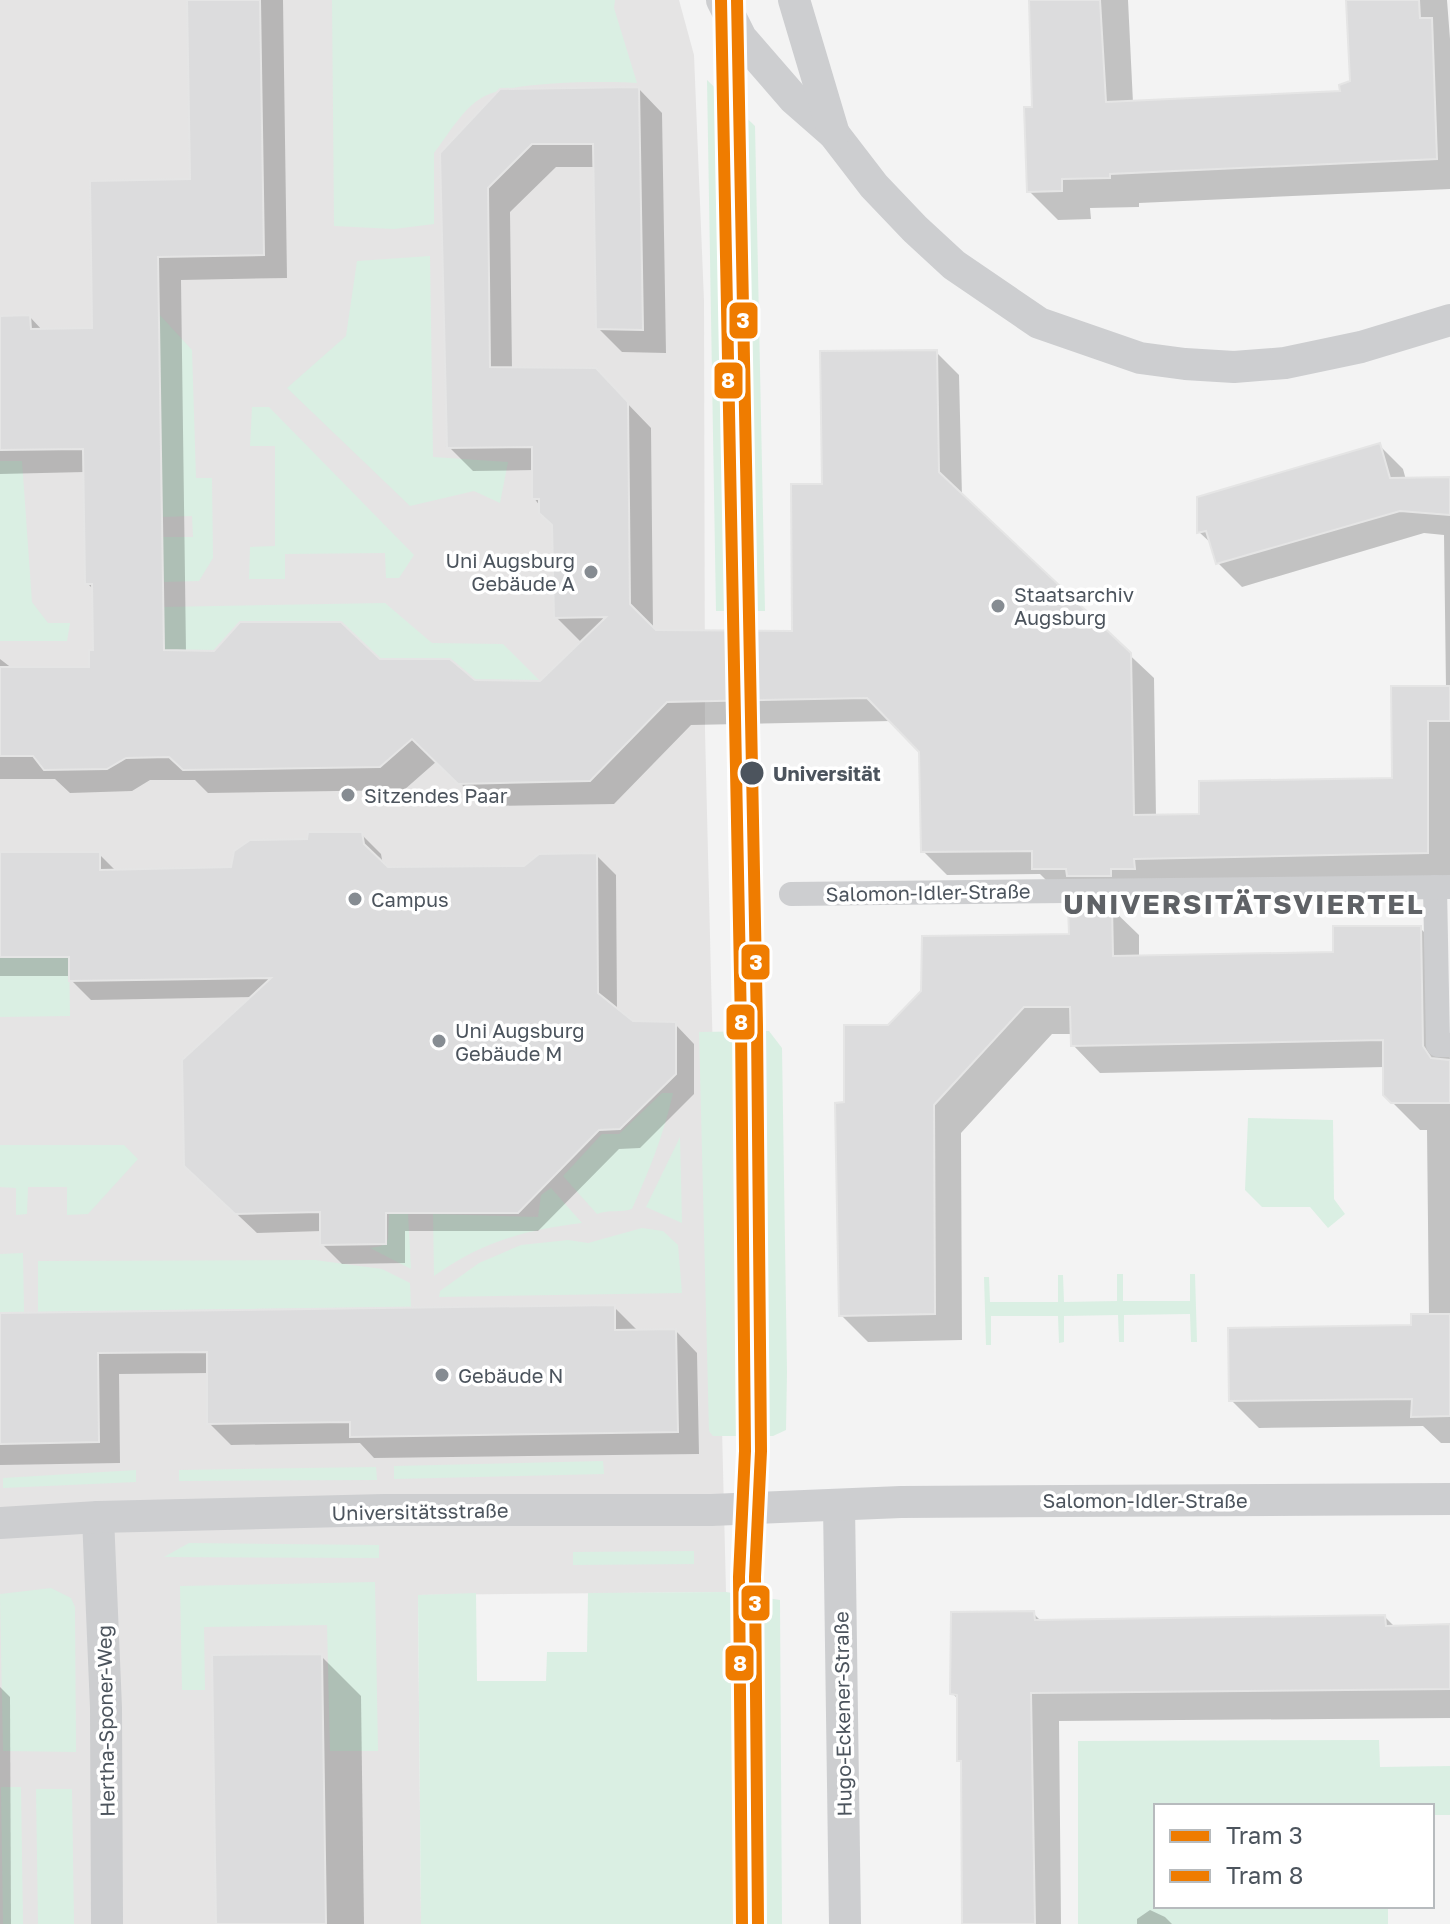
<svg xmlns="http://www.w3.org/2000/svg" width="1450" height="1924" font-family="'Golos Text',sans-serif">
  <rect width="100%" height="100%" fill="#f3f3f3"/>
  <!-- education -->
  <polygon fill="#e5e4e4" points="0,0 679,0 694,55 704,301 705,731 726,1592 418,1595 421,1924 0,1924"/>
  <!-- green -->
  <g fill="#daefe3">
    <path d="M332,0H615L614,8L637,83C602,81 512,81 483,97C463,108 448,135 434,153V224L394,229L334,226Z"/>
    <polygon points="707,80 755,126 765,611 716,611"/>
    <polygon points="430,256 433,457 508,462 500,503 474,491 410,506 287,388 346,336 357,261"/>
    <polygon points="159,314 192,350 196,478 212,478 213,558 199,581 163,582 162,537 193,537 192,516 162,517"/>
    <polygon points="252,407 269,407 414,555 399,578 386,578 385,553 285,554 285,579 249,579 250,547 275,546 275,446 250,446"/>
    <polygon points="0,461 22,461 32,602 48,623 70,623 67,641 0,641"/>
    <polygon points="385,603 432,643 503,644 540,681 465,680 395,674 341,622 241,622 214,651 164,650 163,607"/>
    <polygon points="69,947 70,1016 0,1017 0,957 33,957"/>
    <polygon points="769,1031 782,1048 787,1372 786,1430 773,1436 713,1436 709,1431 699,1032"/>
    <path d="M662,1093H673C664,1134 649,1171 632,1209C620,1213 610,1209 597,1214L563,1176L602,1134H619Z"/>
    <polygon points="1248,1118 1333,1120 1334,1199 1345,1214 1328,1228 1310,1207 1262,1207 1245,1190"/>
    <polygon points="680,1137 682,1223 646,1207"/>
    <polygon points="0,1145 124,1145 138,1159 88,1214 67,1215 67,1187 28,1187 27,1214 16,1215 16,1188 0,1187"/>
    <path d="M551,1188L582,1223C525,1230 481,1242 434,1276L433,1214L538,1217L541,1195Z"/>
    <polygon points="389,1214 408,1214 411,1269 370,1248 381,1246 388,1239"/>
    <polygon points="642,1228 663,1231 678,1245 682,1293 439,1297 440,1291 479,1263 521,1245 568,1240 588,1243"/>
    <polygon points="23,1253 24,1313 0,1313 0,1254"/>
    <polygon points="315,1260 382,1269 410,1283 411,1307 38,1312 38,1261"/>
    <polygon points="1117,1274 1123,1274 1123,1301 1190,1301 1190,1274 1195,1274 1197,1342 1191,1342 1190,1314 1124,1315 1124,1342 1119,1342 1118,1315 1064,1316 1064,1342 1059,1343 1058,1316 991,1316 991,1345 986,1345 984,1277 989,1277 990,1302 1058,1302 1058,1275 1063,1275 1064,1302 1117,1301"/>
    <polygon points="603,1461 604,1474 394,1479 394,1466"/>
    <polygon points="376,1467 377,1480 179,1481 179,1470"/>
    <polygon points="136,1470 136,1482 3,1488 3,1478"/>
    <polygon points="189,1543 379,1545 379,1558 164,1557"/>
    <polygon points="694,1551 694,1564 573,1565 573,1552"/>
    <polygon points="375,1582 378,1751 330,1751 327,1625 204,1627 205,1690 182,1690 180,1586"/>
    <polygon points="51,1588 71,1598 75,1607 76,1752 3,1751 0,1594"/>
    <polygon points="726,1592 780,1600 782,1924 421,1924 418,1595 476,1593 477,1681 546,1681 547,1652 587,1652 588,1593"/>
    <polygon points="1379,1740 1380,1767 1450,1766 1450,1815 1432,1815 1432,1806 1156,1806 1156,1906 1388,1906 1388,1924 1078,1924 1078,1741"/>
    <polygon points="1,1787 21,1787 23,1924 3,1924"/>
    <polygon points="36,1789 72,1789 74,1924 38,1924"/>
  </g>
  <!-- shadow -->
  <g fill="#0003">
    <polygon points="189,0 283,0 287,278 181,280 186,652 379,661 474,682 541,683 582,643 556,617 554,525 534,498 534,470 473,471 449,447 442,154 639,89 662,113 666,353 622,352 598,328 595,167 556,167 510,212 512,370 595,370 651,428 653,630 655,632 794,633 824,486 936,352 959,375 962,497 1154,678 1156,817 1201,816 1394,780 1446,688 1444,535 1424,533 1242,587 1218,563 1213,545 1199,532 1379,445 1403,469 1406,480 1450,479 1450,876 1058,892 1040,874 947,875 923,851 921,751 892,721 691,725 614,804 484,806 437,761 404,790 208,793 195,780 150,780 132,791 70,793 55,779 0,779 0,659 13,669 91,669 95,652 94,590 87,583 85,472 0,474 0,318 30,317 43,331 94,330 192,181"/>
    <polygon points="1031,0 1128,0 1133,103 1342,93 1352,82 1348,0 1447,0 1450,39 1450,189 1139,203 1139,207 1090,208 1091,219 1058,220 1029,191 1034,108"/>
    <polygon points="361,834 381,854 383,865 387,869 525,868 596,855 616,875 617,1011 632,1023 675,1024 694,1044 694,1094 640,1148 619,1149 538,1231 405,1231 405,1263 342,1264 322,1244 322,1231 257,1233 206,1185 253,997 91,1000 71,980 71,976 0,976 0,853 99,854 117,872 233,869 308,841"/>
    <polygon points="1111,908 1139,935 1139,958 1335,954 1420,928 1447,955 1450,1063 1450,1443 1441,1443 1423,1426 1259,1428 1231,1400 1413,1327 1429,1316 1427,1130 1420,1130 1385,1095 1385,1067 1100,1073 1073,1045 1073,1034 1052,1034 961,1133 962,1340 868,1342 841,1315 846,1104 888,1027 1071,936"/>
    <polygon points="614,1307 636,1329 636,1332 676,1331 697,1353 699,1454 374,1458 360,1443 231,1445 209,1423 209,1373 119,1374 120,1463 0,1465 0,1315"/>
    <polygon points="1033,1613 1042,1622 1385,1617 1395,1627 1450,1627 1450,1718 1059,1721 1061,1924 964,1924 963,1764 959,1760 959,1700 952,1693"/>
    <polygon points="321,1656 361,1696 364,1924 218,1924"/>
    <polygon points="0,1687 10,1697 11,1924 0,1924"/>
    <polygon points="1150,1910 1165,1917 1172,1924 1137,1924 1137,1919"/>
  </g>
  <!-- building -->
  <g fill="#dcdcdd" stroke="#e5e5e5" stroke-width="2">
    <polygon points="187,0 260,0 264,255 158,257 164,650 214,651 240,622 341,622 380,659 450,659 475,680 540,681 606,617 554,618 552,525 539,513 539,499 532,499 532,447 447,448 440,153 500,89 639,87 643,330 596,329 593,144 532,144 488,188 490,367 596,368 628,402 630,604 656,630 792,631 791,484 822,484 820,351 937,350 939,472 1131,653 1134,815 1199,814 1199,781 1392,778 1391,686 1450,686 1450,721 1428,721 1428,853 1134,859 1135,869 1111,869 1111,876 1067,876 1066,869 1032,869 1032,851 921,852 919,752 867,698 667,702 590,781 458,784 412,739 380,767 183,770 169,757 126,758 107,769 44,770 33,756 0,756 0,667 89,667 89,650 93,650 92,584 85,584 83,449 0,450 0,316 30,315 31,329 92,328 90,181 190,179"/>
    <polygon points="1029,0 1100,0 1106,102 1340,91 1339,85 1350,81 1346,0 1419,0 1420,18 1432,18 1437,159 1110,174 1110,178 1062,179 1062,191 1027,192 1024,107 1032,107"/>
    <polygon points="1380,443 1390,478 1450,477 1450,515 1400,511 1216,564 1206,531 1197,533 1197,497"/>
    <polygon points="308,832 362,832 364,844 388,867 524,866 539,854 597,853 598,993 633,1021 676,1022 676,1074 620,1129 599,1130 518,1213 386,1213 386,1244 320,1245 320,1212 235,1214 184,1166 182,1060 271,978 69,981 69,957 0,957 0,852 100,852 100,870 231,867 234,851 250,840 307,839"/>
    <polygon points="1068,906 1112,906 1113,956 1333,952 1333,926 1421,926 1423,1046 1431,1058 1450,1060 1450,1103 1391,1103 1383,1095 1383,1040 1071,1046 1070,1007 1024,1007 934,1105 935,1314 839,1316 835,1103 844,1102 844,1025 888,1025 921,991 922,936 1069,934"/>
    <polygon points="615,1305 615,1330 676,1329 678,1432 350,1437 350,1422 207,1424 207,1352 98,1353 99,1442 0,1444 0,1313"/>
    <polygon points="1411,1314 1450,1314 1450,1416 1411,1417 1412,1399 1229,1401 1228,1328 1411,1325"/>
    <polygon points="1034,1611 1035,1620 1385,1615 1386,1626 1450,1624 1450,1689 1031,1693 1035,1924 962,1924 961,1761 957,1761 957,1695 950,1694 951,1612"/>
    <polygon points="322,1654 326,1924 216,1924 212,1655"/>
  </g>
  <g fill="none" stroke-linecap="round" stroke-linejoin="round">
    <!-- pedestrian -->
    <g stroke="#cdced0" stroke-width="24">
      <polyline points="1435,887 1438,1045 1450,1045"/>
      <polyline points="791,894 1450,887"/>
    </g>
    <!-- minor -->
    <g stroke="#cdced0" stroke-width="32">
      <polyline points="722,0 741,38 794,99 834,134 874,186 915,229 954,265 1039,323 1140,358 1185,364 1234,367 1285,363 1361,347 1450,320"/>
      <polyline points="794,0 834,134"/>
      <polyline points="839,1505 845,1924"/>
      <polyline points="98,1517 106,1708 107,1924"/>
      <polyline points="0,1523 98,1517 384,1510 711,1510 901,1502 1450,1499"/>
    </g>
    <!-- tram-1 casing -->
    <g stroke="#fff" stroke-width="18">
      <polyline id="tram-1" points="737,0 757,1026 761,1451 755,1577 758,1924"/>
    </g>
    <!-- tram-2 casing -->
    <g stroke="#fff" stroke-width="18">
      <polyline id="tram-2" points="721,0 741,1026 745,1451 739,1577 742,1924"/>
    </g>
    <!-- tram-1 -->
    <use href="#tram-1" stroke="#ef7c00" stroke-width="12"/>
    <!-- tram-2 -->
    <use href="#tram-2" stroke="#ef7c00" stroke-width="12"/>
  </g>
  <!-- markers -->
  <g fill="#868c92" stroke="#fff" stroke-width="3">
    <circle cx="591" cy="572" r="8"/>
    <circle cx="998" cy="606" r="8"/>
    <circle cx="348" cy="795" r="8"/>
    <circle cx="355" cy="899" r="8"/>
    <circle cx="439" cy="1041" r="8"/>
    <circle cx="442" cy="1375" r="8"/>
  </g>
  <circle fill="#4c545d" stroke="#fff" stroke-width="3" cx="752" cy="773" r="13"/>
  <g text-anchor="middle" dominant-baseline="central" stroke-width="7" stroke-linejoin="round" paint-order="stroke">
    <!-- poi labels -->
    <g font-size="20" fill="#4c545d" stroke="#fff" text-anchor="start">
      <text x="575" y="560" text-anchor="end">Uni Augsburg<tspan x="575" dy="23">Gebäude A</tspan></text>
      <text x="1014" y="594">Staatsarchiv<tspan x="1014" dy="23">Augsburg</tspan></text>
      <text x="364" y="795">Sitzendes Paar</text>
      <text x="371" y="899">Campus</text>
      <text x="455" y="1030">Uni Augsburg<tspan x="455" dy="23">Gebäude M</tspan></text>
      <text x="458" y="1375">Gebäude N</text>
    </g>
    <!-- stop labels -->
    <g font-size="20" font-weight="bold" fill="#4c545d" stroke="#fff" text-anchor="start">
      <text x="773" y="773">Universität</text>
    </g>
    <!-- street labels -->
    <g font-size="20" fill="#4c545d" stroke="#fff">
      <text transform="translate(928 892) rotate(-1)">Salomon-Idler-Straße</text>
      <text x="1145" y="1500">Salomon-Idler-Straße</text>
      <text transform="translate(420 1511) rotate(-1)">Universitätsstraße</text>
      <text transform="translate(842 1714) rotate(-91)">Hugo-Eckener-Straße</text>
      <text transform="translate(105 1721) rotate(-91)">Hertha-Sponer-Weg</text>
    </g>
    <!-- district labels -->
    <g font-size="28" font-weight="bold" letter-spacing="2" fill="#5f6266" stroke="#fff">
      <text x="1244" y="903">UNIVERSITÄTSVIERTEL</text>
    </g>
  </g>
  <g stroke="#fff" stroke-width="3">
    <rect x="728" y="301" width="31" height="39" rx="8" fill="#ef7c00"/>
    <rect x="713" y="361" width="31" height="39" rx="8" fill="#ef7c00"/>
    <rect x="740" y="943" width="31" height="38" rx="8" fill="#ef7c00"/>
    <rect x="725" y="1003" width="31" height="38" rx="8" fill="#ef7c00"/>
    <rect x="740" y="1584" width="31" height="38" rx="8" fill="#ef7c00"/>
    <rect x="724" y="1644" width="31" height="38" rx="8" fill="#ef7c00"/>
  </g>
  <g font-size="22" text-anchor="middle" font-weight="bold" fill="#fff">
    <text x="743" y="328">3</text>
    <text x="728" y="388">8</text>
    <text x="756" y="970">3</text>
    <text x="741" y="1030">8</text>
    <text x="755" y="1611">3</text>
    <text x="740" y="1671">8</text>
  </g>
  <!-- legend -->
  <rect x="1154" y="1804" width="280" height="104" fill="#ffffff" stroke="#b7bbbe" stroke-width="2"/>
  <rect x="1170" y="1830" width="40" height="12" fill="#ef7c00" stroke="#b7bbbe" stroke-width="2"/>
  <text x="1226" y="1844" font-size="24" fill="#4c545d">Tram 3</text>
  <rect x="1170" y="1870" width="40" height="12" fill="#ef7c00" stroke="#b7bbbe" stroke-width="2"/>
  <text x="1226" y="1884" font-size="24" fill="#4c545d">Tram 8</text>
</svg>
